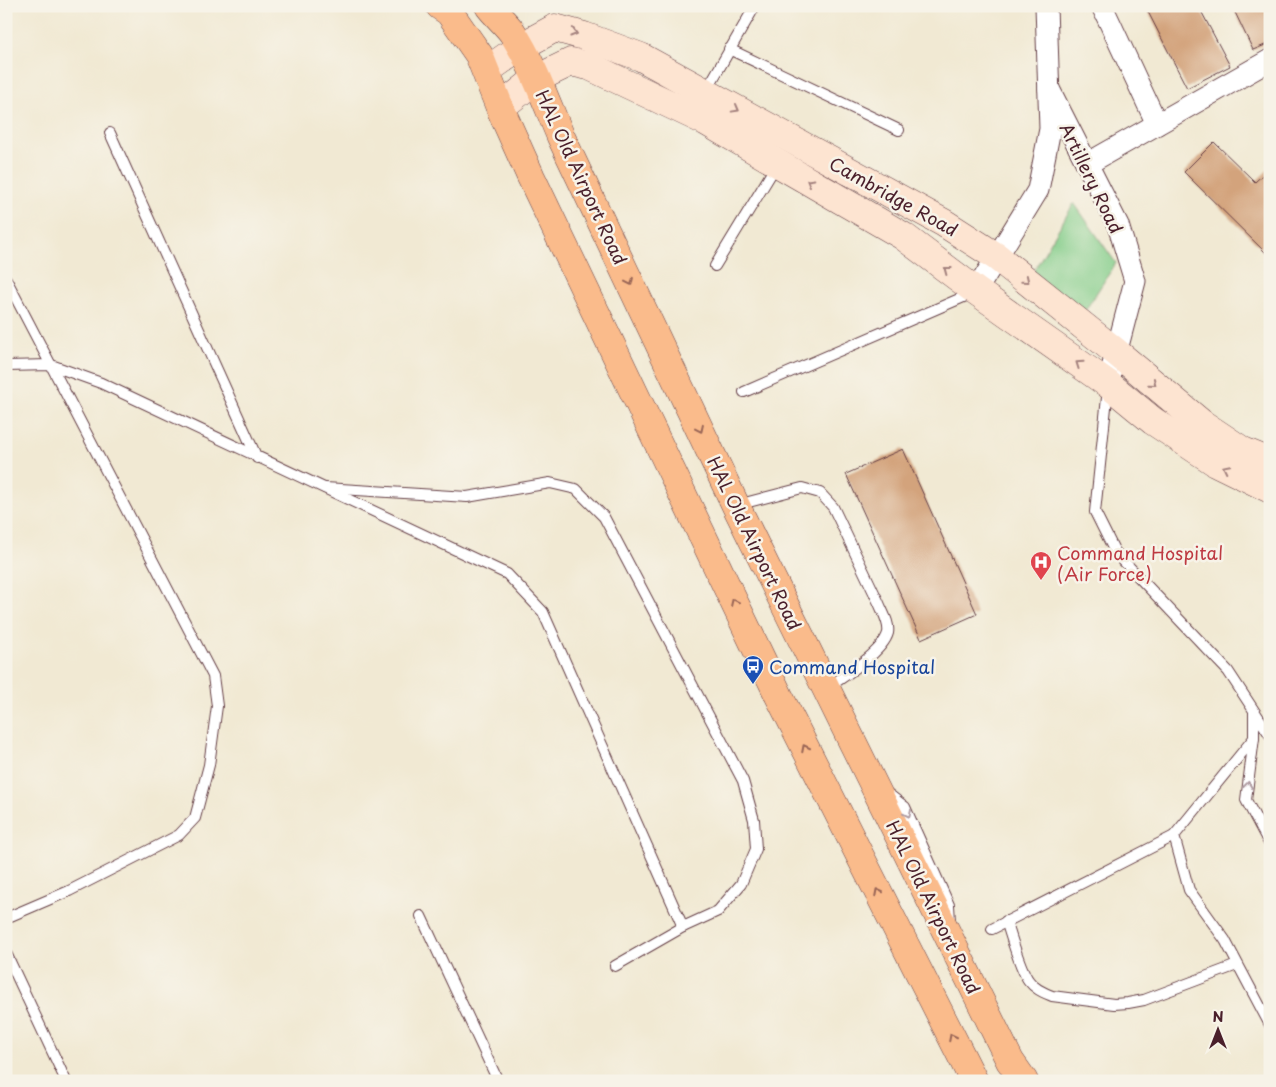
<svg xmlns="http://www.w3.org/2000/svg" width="1276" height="1087" font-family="'Playpen Sans',sans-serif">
  <rect width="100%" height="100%" fill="#f7f3e8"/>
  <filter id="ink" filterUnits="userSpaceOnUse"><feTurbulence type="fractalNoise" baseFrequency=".02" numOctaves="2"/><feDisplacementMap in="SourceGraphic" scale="10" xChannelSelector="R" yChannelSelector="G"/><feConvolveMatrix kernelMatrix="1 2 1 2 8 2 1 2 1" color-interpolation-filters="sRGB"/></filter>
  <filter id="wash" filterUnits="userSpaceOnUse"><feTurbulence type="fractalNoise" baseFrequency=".0096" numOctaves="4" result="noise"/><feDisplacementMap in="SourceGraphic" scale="20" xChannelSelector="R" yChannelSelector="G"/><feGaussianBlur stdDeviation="1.12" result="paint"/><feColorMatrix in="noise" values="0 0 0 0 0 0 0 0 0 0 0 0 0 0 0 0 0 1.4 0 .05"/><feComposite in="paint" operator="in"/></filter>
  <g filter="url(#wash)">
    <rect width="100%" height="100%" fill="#f1e9d3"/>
    <!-- green -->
    <polygon fill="#84cd8a" stroke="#67765a" points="1074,203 1116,263 1077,323 1027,282"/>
    <g id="blocks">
      <!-- building -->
      <g fill="#d3a37c">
        <polygon points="1145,6 1206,6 1200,9 1230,66 1187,88"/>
        <polygon points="1232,6 1270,6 1270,43 1253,50"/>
        <polygon points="1214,142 1255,182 1270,168 1270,257 1184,172"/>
        <polygon points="903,449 977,614 921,639 846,474"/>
      </g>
    </g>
  </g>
  <g filter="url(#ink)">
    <use href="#blocks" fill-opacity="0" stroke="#633d44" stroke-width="1"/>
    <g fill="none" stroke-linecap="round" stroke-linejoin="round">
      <!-- lane casing -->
      <g stroke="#633d44" stroke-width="12">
        <g id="lane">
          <polyline points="729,49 899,130"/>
          <polyline points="706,91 755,6"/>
          <polyline points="110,133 257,458"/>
          <polyline points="715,266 777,164"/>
          <polyline points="6,279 213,676 217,706 209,765 195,818 179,835 69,891 6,918"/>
          <polyline points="6,366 51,365 101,383 507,574 543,612 683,927"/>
          <polyline points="1108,388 1095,512 1115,552 1228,671 1270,735"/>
          <polyline points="744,392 973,293"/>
          <polyline points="325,488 467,497 550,483 576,489 604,517 743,781 754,820 756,849 741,884 718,911 683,927 615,966"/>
          <path d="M737,505L802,488L820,493L833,507L879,603C882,611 890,623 888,633C883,652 843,677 827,688"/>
          <polyline points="1254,713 1254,738 1246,800 1270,845"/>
          <polyline points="1254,738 1174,836 1189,890 1225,940 1270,1025"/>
          <polyline points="887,793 905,807 949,905 950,921"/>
          <polyline points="421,916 498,1081"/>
          <path d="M1006,921C1011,935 1020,970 1029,981C1035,989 1043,992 1052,996L1114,1004L1128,1003L1144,1000L1237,965"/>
          <polyline points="992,929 1174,836"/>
          <polyline points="6,953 66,1081"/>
        </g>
      </g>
      <!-- street casing -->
      <g stroke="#633d44" stroke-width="23">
        <g id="street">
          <polyline points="1102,6 1157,124"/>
          <polyline points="1049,89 1118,225 1135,281 1108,384"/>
          <polyline points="1087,164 1270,60"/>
          <polyline points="976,291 1038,190 1050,129 1046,6"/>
        </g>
      </g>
      <!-- secondary casing -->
      <g stroke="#633d44" stroke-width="29">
        <g id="secondary">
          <polyline points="486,71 520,47 555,28 584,36 641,57 944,223 997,257 1116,352 1201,423 1243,451 1270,462"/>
          <polyline points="500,108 536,79 571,62 589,66 705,121 903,236 976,291 1108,384 1153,421 1215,462 1270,489"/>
        </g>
      </g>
      <!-- primary casing -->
      <g stroke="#633d44" stroke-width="29">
        <g id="primary">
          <polyline points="440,6 449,12 479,55 500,108 531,177 779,696 974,1081"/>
          <path d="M489,6C496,15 505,23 512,32C533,64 546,102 561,137L736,506L1010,1061L1024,1081"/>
        </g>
      </g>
      <!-- lane -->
      <use href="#lane" stroke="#fff" stroke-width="10"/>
      <!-- street -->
      <use href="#street" stroke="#fff" stroke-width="21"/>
      <!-- secondary -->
      <use href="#secondary" stroke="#fde4d1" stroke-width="28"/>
      <!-- primary -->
      <use href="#primary" stroke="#fabb8b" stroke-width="28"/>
    </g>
    <!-- one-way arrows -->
    <defs><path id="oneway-chevron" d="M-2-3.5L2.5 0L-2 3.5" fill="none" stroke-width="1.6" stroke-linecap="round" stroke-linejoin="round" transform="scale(1.25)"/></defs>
    <g stroke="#a4827e">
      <use href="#oneway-chevron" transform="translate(574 33) rotate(16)"/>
      <use href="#oneway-chevron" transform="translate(736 109) rotate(29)"/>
      <use href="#oneway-chevron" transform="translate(810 182) rotate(-150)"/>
      <use href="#oneway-chevron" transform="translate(947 270) rotate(-143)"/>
      <use href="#oneway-chevron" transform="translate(1026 280) rotate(39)"/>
      <use href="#oneway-chevron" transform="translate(1079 364) rotate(-145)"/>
      <use href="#oneway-chevron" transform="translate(1153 383) rotate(40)"/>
      <use href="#oneway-chevron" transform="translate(1226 468) rotate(-154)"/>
    </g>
    <g stroke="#996556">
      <use href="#oneway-chevron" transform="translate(630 282) rotate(65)"/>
      <use href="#oneway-chevron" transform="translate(700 429) rotate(65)"/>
      <use href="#oneway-chevron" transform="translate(734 602) rotate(-115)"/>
      <use href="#oneway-chevron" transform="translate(805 748) rotate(-117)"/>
      <use href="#oneway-chevron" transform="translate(878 892) rotate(-117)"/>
      <use href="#oneway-chevron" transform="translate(952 1037) rotate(-117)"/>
    </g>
    <g stroke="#ae9aa0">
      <use href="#oneway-chevron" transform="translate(1248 785) rotate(-83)"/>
      <use href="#oneway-chevron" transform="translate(908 814) rotate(64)"/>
    </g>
  </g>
  <!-- icons -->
  <defs>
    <g id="hospital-pin" transform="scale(1.125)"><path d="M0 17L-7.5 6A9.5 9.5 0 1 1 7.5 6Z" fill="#e0444e" stroke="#f7f3e8"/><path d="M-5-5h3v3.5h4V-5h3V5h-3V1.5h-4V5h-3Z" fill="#fff"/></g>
    <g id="bus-pin" transform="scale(1.125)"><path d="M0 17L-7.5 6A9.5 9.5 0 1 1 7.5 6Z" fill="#1a4fb4" stroke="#f7f3e8"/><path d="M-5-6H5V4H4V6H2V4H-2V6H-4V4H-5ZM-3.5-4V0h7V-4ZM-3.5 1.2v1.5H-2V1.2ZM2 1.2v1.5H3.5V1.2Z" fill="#fff"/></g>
  </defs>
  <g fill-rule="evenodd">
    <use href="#hospital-pin" x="1041" y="562"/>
    <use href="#bus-pin" x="753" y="666"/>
  </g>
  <g text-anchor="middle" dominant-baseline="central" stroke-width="5" stroke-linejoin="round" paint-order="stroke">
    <!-- street labels -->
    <g font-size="18" fill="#4a1f2b" stroke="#f7f3e8">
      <text transform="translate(582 177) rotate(65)">HAL Old Airport Road</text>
      <text transform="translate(1092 178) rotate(64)">Artillery Road</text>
      <text transform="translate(894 196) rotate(29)">Cambridge Road</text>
      <text transform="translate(755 543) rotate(64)">HAL Old Airport Road</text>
      <text transform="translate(934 907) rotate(64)">HAL Old Airport Road</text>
    </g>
    <!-- health labels -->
    <g font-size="18" fill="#be3a42" stroke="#f7f3e8" text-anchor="start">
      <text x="1057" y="552">Command Hospital<tspan x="1057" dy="21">(Air Force)</tspan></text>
    </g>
    <!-- transit labels -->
    <g font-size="18" fill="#164399" stroke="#f7f3e8" text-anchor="start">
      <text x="769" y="666">Command Hospital</text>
    </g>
  </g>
  <!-- margin -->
  <rect width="1276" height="1087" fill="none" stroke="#f7f3e8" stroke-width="25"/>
  <!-- north arrow -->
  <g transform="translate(1218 1030)" stroke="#f7f3e8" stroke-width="4" paint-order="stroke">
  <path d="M0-4L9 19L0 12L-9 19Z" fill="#4a1f2b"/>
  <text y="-8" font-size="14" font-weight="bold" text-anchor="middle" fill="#4a1f2b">N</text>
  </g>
</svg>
